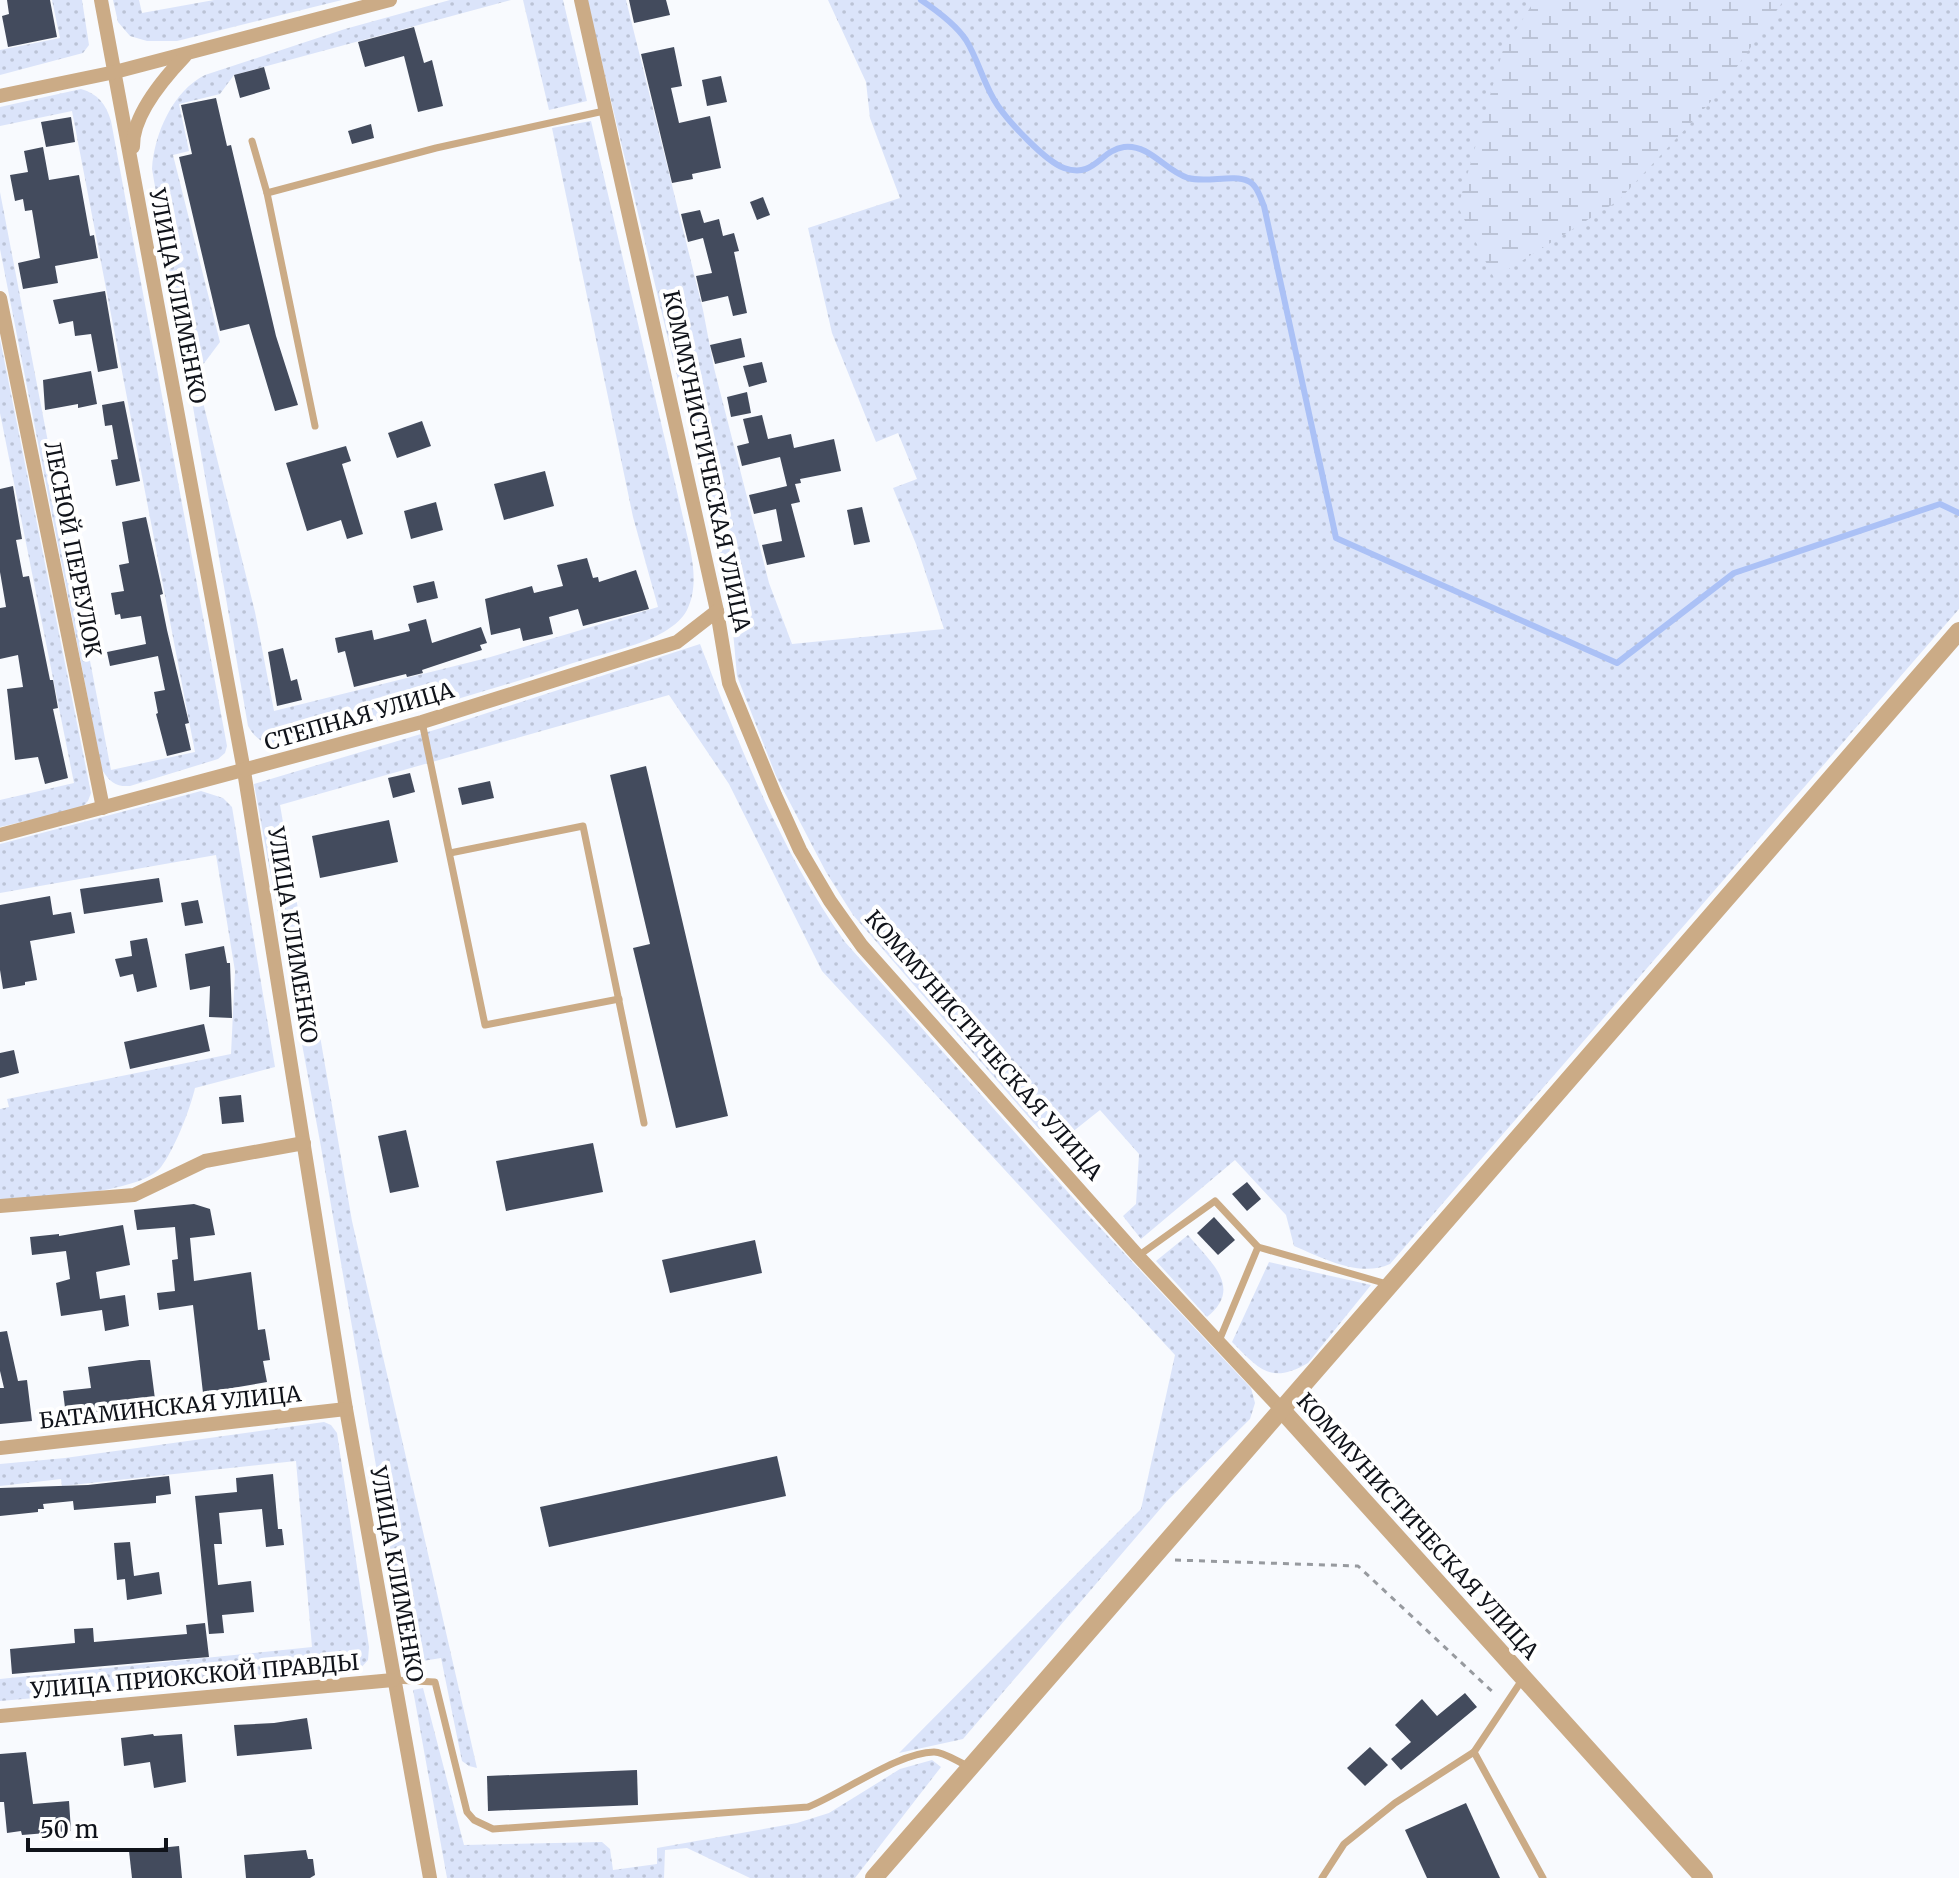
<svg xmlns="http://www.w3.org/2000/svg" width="1959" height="1878" font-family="Merriweather,serif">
  <defs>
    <pattern id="grass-dots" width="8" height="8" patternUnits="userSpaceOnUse" patternTransform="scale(2)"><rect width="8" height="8" fill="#dbe4fa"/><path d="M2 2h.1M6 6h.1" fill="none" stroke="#bbc3d6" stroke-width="1.8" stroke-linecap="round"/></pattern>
    <pattern id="wetland-marsh" width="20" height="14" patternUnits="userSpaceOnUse" patternTransform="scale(2)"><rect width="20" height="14" fill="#dbe4fa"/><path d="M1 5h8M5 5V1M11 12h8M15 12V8" fill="none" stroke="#bbc3d6"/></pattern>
  </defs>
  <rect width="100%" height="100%" fill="#f8fafe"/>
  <!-- grass -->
  <g fill="url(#grass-dots)">
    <polygon points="52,0 82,0 89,45 83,53 0,75 0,50 60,38"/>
    <polygon points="113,0 139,0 142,13 214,0 342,0 177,41 147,41 130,36 118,22"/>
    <path d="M450,0H511L234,75L220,94L179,104L189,151L173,155L220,342L196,374L255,612L274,711L487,658L658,607L633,517L552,128L591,121L685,526C691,552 700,584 687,610C682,620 670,629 660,634C638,646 599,655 573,663C475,696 375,723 274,746C261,742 255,738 248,726L152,169C154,134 173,91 205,75L345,29Z"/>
    <polygon points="523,0 563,0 587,101 549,110"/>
    <path d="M587,0H626L703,310L714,368L769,583L792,644L944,629L916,544L893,488L917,479L898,433L876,442L832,333L808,228L900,198L870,118L866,82L828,0H1959V609L1390,1264C1359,1278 1323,1258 1294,1246L1286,1215L1235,1160L1141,1239L1123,1216L1136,1204L1139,1154L1100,1110L1071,1133L1039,1129L853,915L826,872L776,776L737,676L730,598Z"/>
    <path d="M81,89C98,94 106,104 111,121L227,746L225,753L218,759L130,786C116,787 110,782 102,770L0,249V192L111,770L195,752L72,111L0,126V107Z"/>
    <polygon points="0,339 91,793 88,801 81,808 0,827 0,800 74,783 0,413"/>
    <path d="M700,644C740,748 781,851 845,942L1091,1218L1251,1388L1255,1403L1250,1419L1167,1501L963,1739L899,1753L1141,1509L1175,1355L822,971L729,784L669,695L280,805L352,1221L477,1768L469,1766L462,1761L441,1658L410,1663L321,1147L254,784L441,728Z"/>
    <path d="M201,791L223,798L232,807L275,1067L195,1088C190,1110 174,1150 161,1167C140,1194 35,1198 0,1202V1109L9,1107L7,1099L231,1054L235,971L216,855L0,893V844Z"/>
    <path d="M1188,1235C1210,1262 1244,1287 1207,1317L1156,1261Z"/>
    <path d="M1269,1262L1371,1285L1308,1363C1270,1385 1259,1369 1232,1342Z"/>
    <polygon points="324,1422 331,1425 337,1433 369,1647 368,1660 359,1670 0,1701 0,1679 312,1647 296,1461 62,1486 61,1479 0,1486 0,1464 65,1458"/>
    <polygon points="423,1688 464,1845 602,1842 610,1849 613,1870 657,1864 657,1848 797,1823 829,1813 900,1769 932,1760 941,1767 855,1878 750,1878 687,1848 665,1850 664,1878 447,1878 413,1690"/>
  </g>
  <!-- wetland -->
  <polygon fill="url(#wetland-marsh)" points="1535,0 1784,0 1717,95 1618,201 1494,278 1458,207 1503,50"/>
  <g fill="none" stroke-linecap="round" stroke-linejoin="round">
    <!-- stream -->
    <path stroke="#abc1f6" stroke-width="6" d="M921,0C936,10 956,25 966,40C979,61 984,86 998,106C1010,123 1045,161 1064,168C1095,179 1100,150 1124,147C1150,144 1165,171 1188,178C1206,183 1234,174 1248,181C1257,185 1260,197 1264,206L1336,538L1617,663L1734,573L1940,504L1959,513"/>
  </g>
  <!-- building -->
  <g fill="#434b5d">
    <polygon points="7,0 50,0 57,37 8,47 2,16 9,14"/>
    <polygon points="629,0 666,0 670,15 634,23"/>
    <polygon points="414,27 424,63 432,60 443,106 418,112 404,56 365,67 358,42"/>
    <polygon points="674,47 682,86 671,88 679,123 710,116 721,168 692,174 693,179 672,183 641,54"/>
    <polygon points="264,67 270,89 240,98 234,75"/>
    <polygon points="721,76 727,102 707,106 702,80"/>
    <polygon points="216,98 227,146 231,145 276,336 298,405 275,411 249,324 220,331 179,157 192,154 181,105"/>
    <polygon points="71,117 75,142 46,147 41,122"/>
    <polygon points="371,124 374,138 352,144 348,131"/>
    <polygon points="43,147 49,180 79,175 90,236 94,235 98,258 55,266 58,283 23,289 18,263 40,258 32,210 25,211 23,199 15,201 10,175 28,172 24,151"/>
    <polygon points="763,197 770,215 757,220 750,202"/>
    <polygon points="700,210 704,223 719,219 723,236 734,233 739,251 734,252 747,313 733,316 728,296 702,302 696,276 712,273 703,238 688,242 681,214"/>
    <polygon points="105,291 118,368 98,372 91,334 75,336 73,321 59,324 53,300"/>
    <polygon points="741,338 745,357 715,364 710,345"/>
    <polygon points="762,362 767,382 749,387 743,366"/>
    <polygon points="91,371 97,404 78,408 78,404 45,410 43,380"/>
    <polygon points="747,392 751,413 731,417 727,397"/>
    <polygon points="124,401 140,481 116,486 111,460 118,459 112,425 105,426 102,405"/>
    <polygon points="762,415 768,439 791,434 794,448 834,439 841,471 800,479 801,483 795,484 800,502 791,504 805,557 767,565 762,545 782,541 776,509 754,514 749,495 787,486 780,457 742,466 737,446 749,443 743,419"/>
    <polygon points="422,421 431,446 397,458 388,433"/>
    <polygon points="346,446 351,461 342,464 363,534 347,539 341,520 307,531 286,463"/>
    <polygon points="545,471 554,506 504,520 494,484"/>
    <polygon points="13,486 22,539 16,540 23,577 29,576 50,680 53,680 58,708 53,709 68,778 45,784 38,757 15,760 7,689 23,687 18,655 0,659 0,608 6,607 0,572 0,489"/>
    <polygon points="436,502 443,530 411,539 404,511"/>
    <polygon points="862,507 870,542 854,545 847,510"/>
    <polygon points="146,517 163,594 160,595 167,630 189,723 185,724 191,750 167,756 156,714 158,713 154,692 165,690 158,656 110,666 107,652 146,644 141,616 121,619 120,614 115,615 111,593 124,591 119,565 129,563 122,522"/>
    <polygon points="587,558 593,578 598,577 599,582 636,570 649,609 583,626 578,609 549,617 553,634 523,641 520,628 491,635 485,599 532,586 534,593 563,586 557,565"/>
    <polygon points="434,581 438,598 417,603 413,586"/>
    <polygon points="426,619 432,643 481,627 487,643 480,645 482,650 422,670 423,673 407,677 406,674 354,687 345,651 338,653 335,638 372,630 374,640 410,631 408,624"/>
    <polygon points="283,648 291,681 297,679 302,700 277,706 268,652"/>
    <polygon points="646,766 728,1116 676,1128 633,948 650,944 610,775"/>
    <polygon points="410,773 415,792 393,798 388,778"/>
    <polygon points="490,781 494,798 462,805 458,788"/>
    <polygon points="389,820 398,862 320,878 312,836"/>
    <polygon points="159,878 163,902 84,914 80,889"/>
    <polygon points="50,896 53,915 71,912 75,933 30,941 37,980 25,982 25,985 3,989 0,970 0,905"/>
    <polygon points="198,900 203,923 185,926 181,903"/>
    <polygon points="147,938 157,987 137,992 133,974 120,977 115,959 132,956 130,941"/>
    <polygon points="224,946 227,963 230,963 232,1018 209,1017 210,986 190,990 185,954"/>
    <polygon points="204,1024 210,1051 130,1069 124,1042"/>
    <polygon points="14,1050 19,1073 0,1078 0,1053"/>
    <polygon points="241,1095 244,1122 222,1124 219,1097"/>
    <polygon points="406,1130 419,1187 390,1193 378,1136"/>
    <polygon points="593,1143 603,1192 506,1211 496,1161"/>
    <polygon points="1247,1182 1261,1199 1247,1211 1232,1194"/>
    <polygon points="194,1204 210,1209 215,1235 190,1238 194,1281 251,1272 258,1330 265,1329 270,1360 263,1361 267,1382 203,1393 193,1305 159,1310 157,1293 175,1291 172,1260 178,1259 175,1227 137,1230 134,1210"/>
    <polygon points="1214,1217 1235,1240 1218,1255 1197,1233"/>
    <polygon points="123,1225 130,1265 96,1272 100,1299 125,1295 129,1326 105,1331 102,1310 61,1316 56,1283 70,1279 66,1251 32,1255 30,1237 59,1234 59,1236"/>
    <polygon points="755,1240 762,1273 670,1293 662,1260"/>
    <polygon points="7,1331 18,1381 27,1380 32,1421 0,1424 0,1388 4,1388 0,1371 0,1332"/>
    <polygon points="140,1360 150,1360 156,1407 66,1416 63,1391 91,1388 88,1367"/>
    <polygon points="777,1456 786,1496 549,1547 540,1507"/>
    <polygon points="273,1474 278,1529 282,1529 284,1545 266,1547 262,1509 219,1513 222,1544 214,1544 218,1585 251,1581 254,1612 222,1615 224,1633 209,1634 195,1496 237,1492 236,1478"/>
    <polygon points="169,1476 171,1494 156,1496 156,1503 74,1510 73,1501 43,1504 44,1509 38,1509 38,1512 0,1516 0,1488 88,1485"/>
    <polygon points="130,1542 134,1576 159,1572 162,1594 127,1600 125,1579 117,1580 114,1543"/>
    <polygon points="205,1623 209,1657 12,1674 10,1649 75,1643 74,1629 93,1628 94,1642 187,1634 186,1625"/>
    <polygon points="1465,1693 1477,1707 1401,1770 1391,1759 1411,1742 1395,1725 1422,1699 1437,1716"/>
    <polygon points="307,1718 312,1749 237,1756 234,1725 274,1723"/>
    <polygon points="153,1734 154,1736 182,1734 186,1782 154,1788 150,1762 124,1766 121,1738"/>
    <polygon points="1370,1747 1388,1765 1365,1786 1347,1768"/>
    <polygon points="26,1752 33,1804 69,1801 71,1831 22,1835 21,1831 7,1833 4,1802 0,1802 0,1754"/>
    <polygon points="637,1770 638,1805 488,1811 487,1776"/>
    <polygon points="1466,1803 1500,1878 1427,1878 1405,1830"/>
    <polygon points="179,1846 182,1878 132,1878 129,1851"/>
    <polygon points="306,1850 308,1859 313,1859 315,1875 310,1878 246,1878 244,1855"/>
  </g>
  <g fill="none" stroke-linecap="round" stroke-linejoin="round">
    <!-- path -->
    <polyline stroke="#979a9f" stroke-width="3" stroke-dasharray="6 6" stroke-linecap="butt" points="1175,1560 1358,1566 1496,1695"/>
    <!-- service -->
    <g stroke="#cbab86" stroke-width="7">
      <polyline points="252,141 267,193 315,426"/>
      <polyline points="267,193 436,148 604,111"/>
      <polyline points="422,722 485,1025 619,999"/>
      <polyline points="450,853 583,826 644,1123"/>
      <polyline points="1138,1256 1215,1201 1258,1247 1387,1284"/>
      <polyline points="1219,1341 1258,1247"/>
      <path d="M393,1680L435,1682L467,1812L474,1820L493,1829L808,1807C843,1793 899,1752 934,1752C944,1752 958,1762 968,1766"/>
      <polyline points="1522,1680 1474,1752 1543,1878"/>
      <polyline points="1322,1878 1344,1844 1395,1803 1474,1752"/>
    </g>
    <!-- minor -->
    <g stroke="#cbab86" stroke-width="14">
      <polyline points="101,0 244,771 346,1409 430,1878"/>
      <polyline points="581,0 717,611 729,683 775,795 800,850 830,901 862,946 1138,1256 1281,1409"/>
      <polyline points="0,96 115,72 390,0"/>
      <path d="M133,147C132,115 165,77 185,56"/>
      <polyline points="0,298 103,808"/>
      <polyline points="0,835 422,722 677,642 717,611"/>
      <polyline points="0,1206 134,1195 205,1161 304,1143"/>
      <polyline points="0,1448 346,1409"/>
      <polyline points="0,1716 393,1680"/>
    </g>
    <!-- tertiary -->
    <g stroke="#cbab86" stroke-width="18">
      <polyline points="1281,1409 1704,1878"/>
      <polyline points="874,1878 1959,631"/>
    </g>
  </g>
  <g text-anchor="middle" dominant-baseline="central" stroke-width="8" stroke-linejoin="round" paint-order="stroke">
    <!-- street labels -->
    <g font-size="22" fill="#10131a" stroke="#fff">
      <text transform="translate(178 296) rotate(79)">УЛИЦА КЛИМЕНКО</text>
      <text transform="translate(707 461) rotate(78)">КОММУНИСТИЧЕСКАЯ УЛИЦА</text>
      <text transform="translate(73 549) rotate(79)">ЛЕСНОЙ ПЕРЕУЛОК</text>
      <text transform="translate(359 716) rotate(-16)">СТЕПНАЯ УЛИЦА</text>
      <text transform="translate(293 935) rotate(81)">УЛИЦА КЛИМЕНКО</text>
      <text transform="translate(984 1045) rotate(49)">КОММУНИСТИЧЕСКАЯ УЛИЦА</text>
      <text transform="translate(170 1407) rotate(-6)">БАТАМИНСКАЯ УЛИЦА</text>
      <text transform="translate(1418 1526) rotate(48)">КОММУНИСТИЧЕСКАЯ УЛИЦА</text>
      <text transform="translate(397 1574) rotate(80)">УЛИЦА КЛИМЕНКО</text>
      <text transform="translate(195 1676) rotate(-5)">УЛИЦА ПРИОКСКОЙ ПРАВДЫ</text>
    </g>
  </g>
  <!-- scale -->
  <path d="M28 1838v12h138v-12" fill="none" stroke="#10131a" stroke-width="4"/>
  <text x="40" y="1838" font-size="24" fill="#10131a" stroke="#ffffff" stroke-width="6" paint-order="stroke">50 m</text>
</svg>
